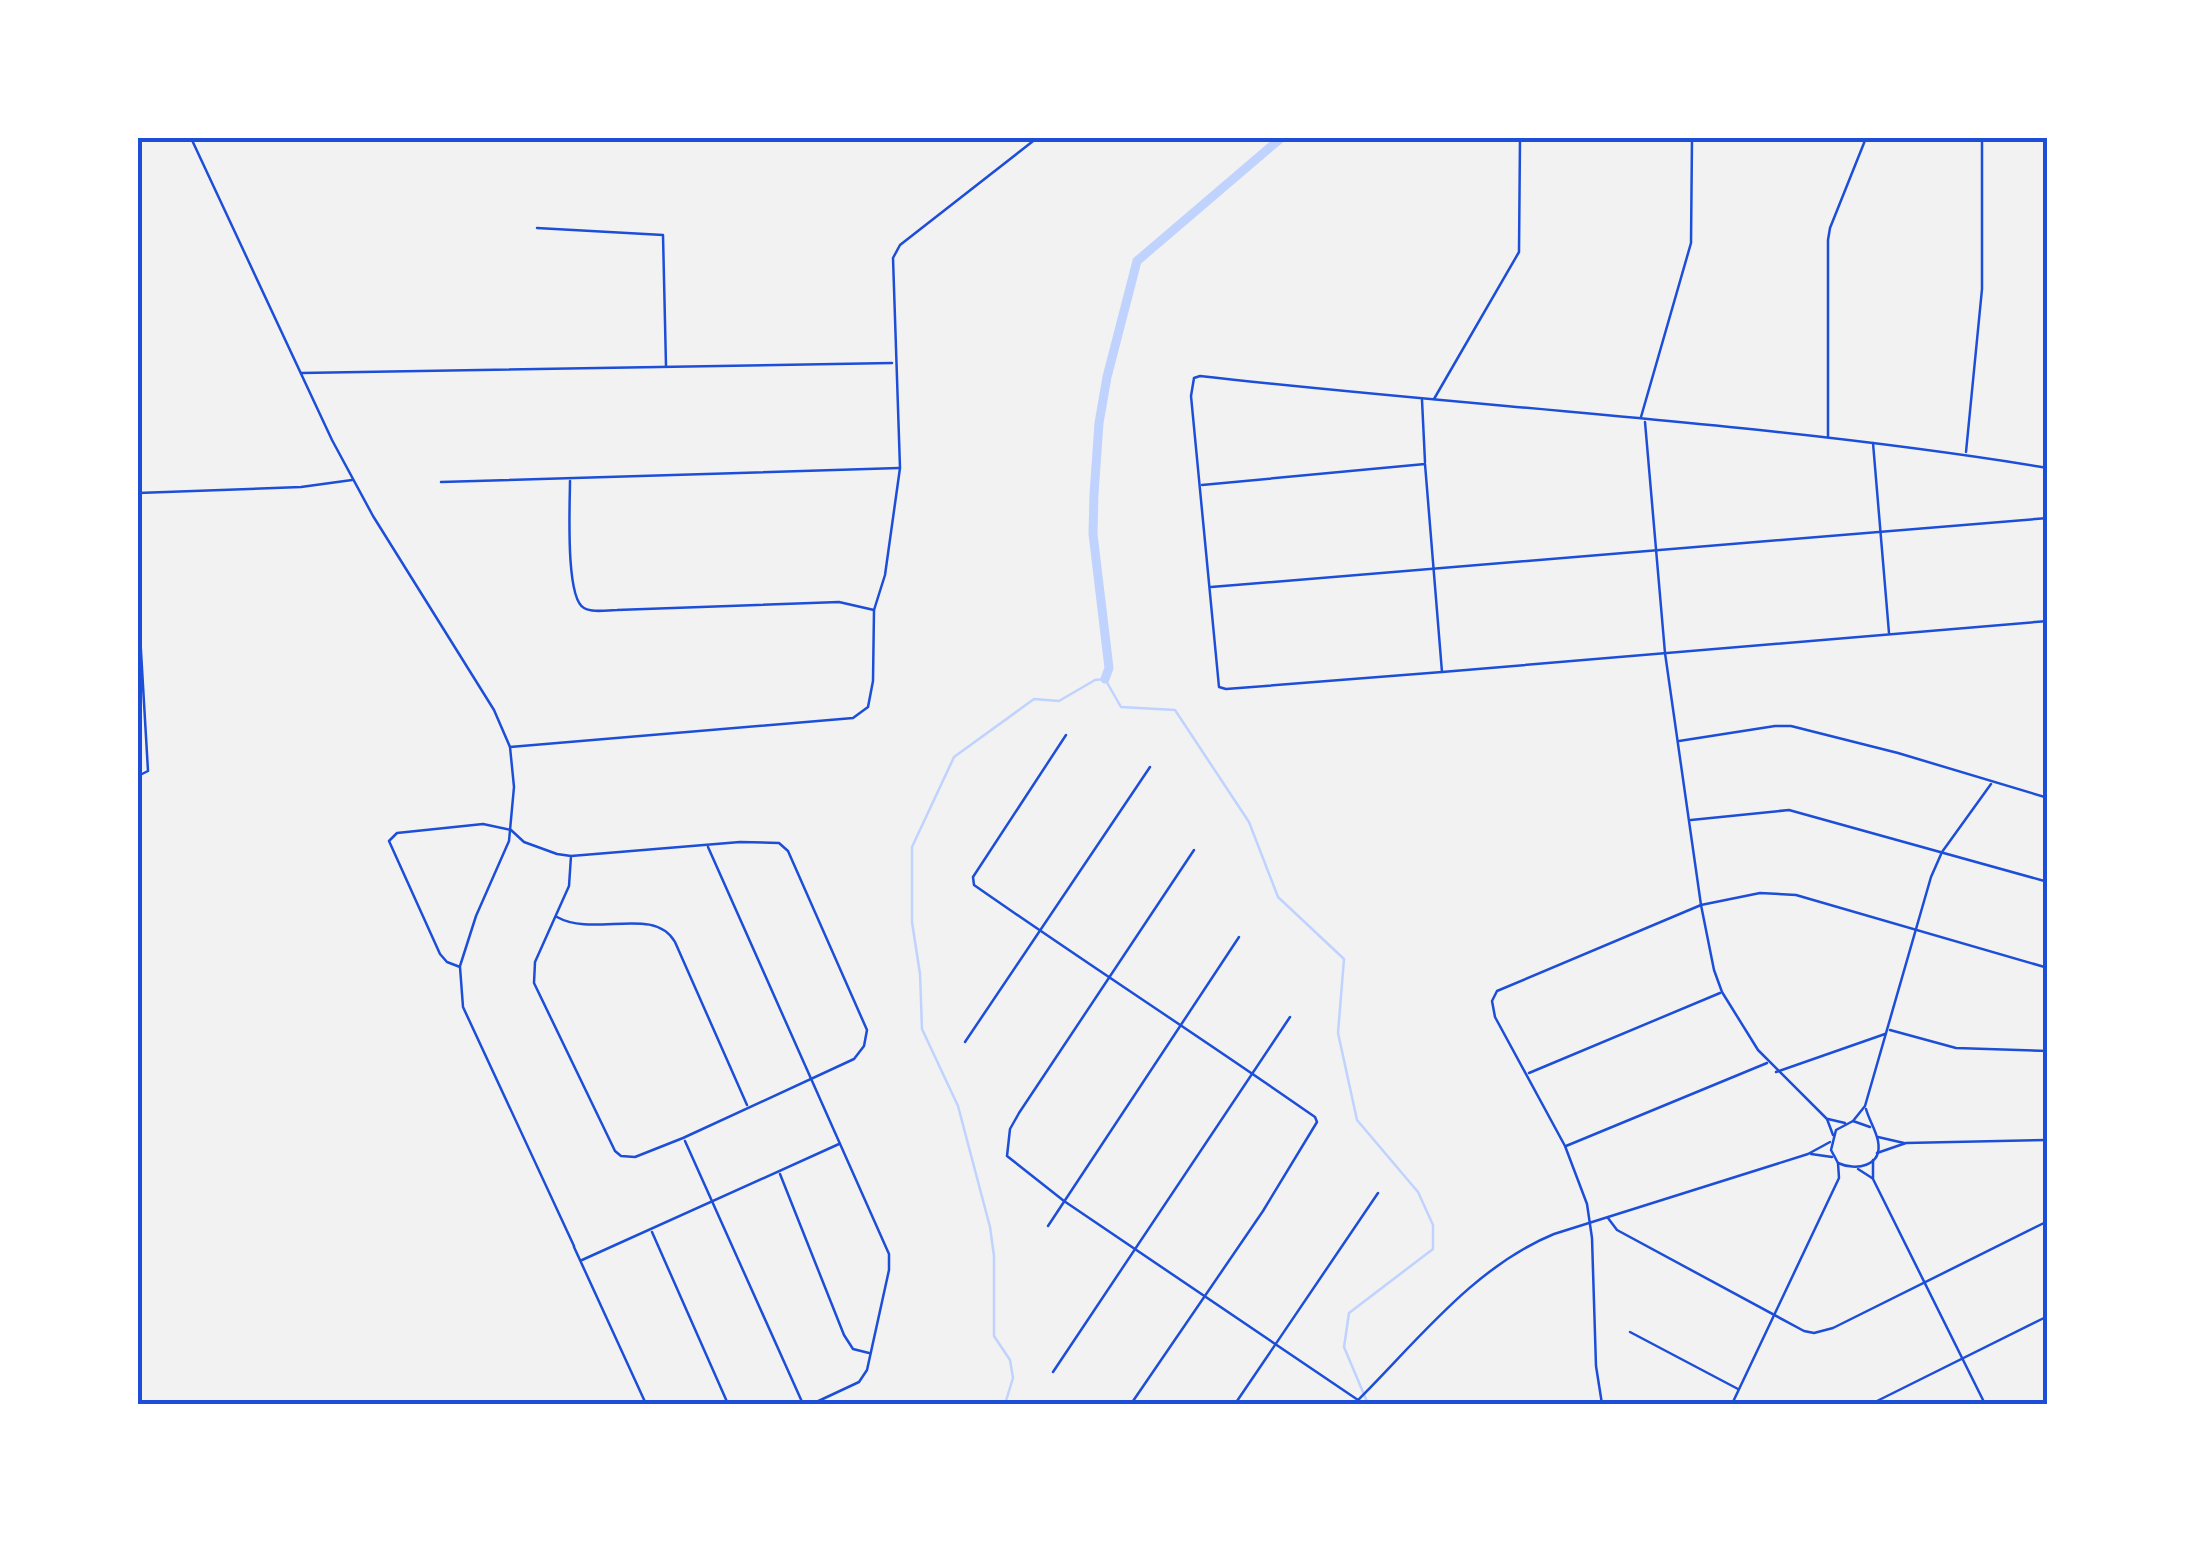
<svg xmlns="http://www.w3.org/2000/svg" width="2185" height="1542" font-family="Literata,serif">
  <rect width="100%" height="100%" fill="#f2f2f2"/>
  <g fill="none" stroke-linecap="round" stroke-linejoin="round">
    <!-- stream -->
    <polyline stroke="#bfd3fe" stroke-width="2.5" points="1005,1404 1013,1378 1010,1360 994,1336 994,1256 990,1227 958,1106 922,1029 920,974 912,922 912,847 954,757 1034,699 1059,701 1095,680 1105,679 1121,707 1175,710 1249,822 1278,897 1344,959 1338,1033 1357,1120 1418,1192 1433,1225 1433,1249 1349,1313 1344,1347 1368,1404"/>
    <!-- river -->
    <polyline stroke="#bfd3fe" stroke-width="9" points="1105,679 1109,668 1093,534 1094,494 1099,423 1107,377 1137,261 1281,138"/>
    <!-- minor -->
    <g stroke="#1d4ed8" stroke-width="2.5">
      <polyline points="191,138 332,440 373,516 494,710 510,747 514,787 509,841 476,916 460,966"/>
      <polyline points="537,228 663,235 666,366"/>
      <polyline points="301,373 892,363"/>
      <polyline points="1434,399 1519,252 1520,138"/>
      <polyline points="1422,400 1425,462"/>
      <polyline points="1641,417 1691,243 1692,138"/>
      <polyline points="1645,422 1665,653 1701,905 1714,970 1722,992 1758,1050 1827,1119 1833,1135"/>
      <polyline points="1828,437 1828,240 1830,228 1866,138"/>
      <polyline points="1873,443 1889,633"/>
      <polyline points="1966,452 1982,289 1982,138"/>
      <path d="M570,481C570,503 565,598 584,608C593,613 607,610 617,610L839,602L874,610"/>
      <polyline points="441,482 899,468"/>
      <polyline points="1202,485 1425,464 1442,672 2048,621"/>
      <polyline points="138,493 301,487 352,480"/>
      <polyline points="1211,587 2048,518"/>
      <polyline points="138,600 148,771 138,776"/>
      <path d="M1442,672L1226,689L1219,687L1191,396L1194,378L1200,376C1482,408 1767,422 2048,468"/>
      <path d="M1066,735L973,877L974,885C1087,964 1202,1038 1315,1117L1317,1122L1263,1211L1131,1404"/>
      <polyline points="1679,741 1775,726 1791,726 1898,753 2048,798"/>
      <polyline points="510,747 853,718 868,707 873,681 874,610 885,575 900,468 893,258 900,245 1037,138"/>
      <polyline points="1691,820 1789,810 2048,882"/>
      <polyline points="708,847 889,1254 889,1270 867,1370 859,1382 812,1404"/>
      <polyline points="1194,850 1019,1113 1010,1129 1007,1156 1064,1201 1358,1400"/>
      <polyline points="571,856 569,886 535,962 534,983 615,1151 621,1156 635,1157 683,1138 854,1059 864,1046 867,1030 788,851 779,843 740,842 571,856 557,854 524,842 511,830 483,824 397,833 389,841 440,954 447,962 460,967 463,1007 574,1246"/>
      <path d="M557,917C594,938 654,905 675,942L747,1105"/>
      <polyline points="1890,1030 1956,1048 2048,1051"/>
      <polyline points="965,1042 1150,767"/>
      <polyline points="1776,1072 1885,1034"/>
      <polyline points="1529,1073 1720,993"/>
      <path d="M1866,1109C1869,1120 1876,1130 1878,1141C1883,1167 1855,1171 1838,1163L1831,1150L1836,1130L1853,1121L1870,1127"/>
      <polyline points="1828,1119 1845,1123"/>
      <polyline points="1853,1121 1865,1106 1931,877 1942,852 1991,784"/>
      <polyline points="1878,1137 1904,1143"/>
      <polyline points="685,1141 803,1404"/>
      <polyline points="1566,1146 1767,1063"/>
      <polyline points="1877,1153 1906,1143 2048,1140"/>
      <polyline points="1811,1154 1832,1157"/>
      <polyline points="1873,1160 1873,1179 1985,1404"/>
      <polyline points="1858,1169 1872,1178"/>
      <polyline points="780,1174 844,1335 853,1349 869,1353"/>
      <polyline points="1608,1218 1617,1230 1804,1331 1814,1333 1833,1328 2048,1221"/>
      <polyline points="1048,1226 1239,937"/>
      <polyline points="652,1232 728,1404"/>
      <polyline points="582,1260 839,1144"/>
      <polyline points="1630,1332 1738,1389"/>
      <polyline points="1053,1372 1290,1017"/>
      <polyline points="1235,1404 1378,1193"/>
      <path d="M1354,1404C1415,1344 1473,1267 1554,1234L1808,1154L1830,1142"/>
      <polyline points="1602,1404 1596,1366 1592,1238 1587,1204 1565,1146 1495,1017 1492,1001 1497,991 1701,905 1760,893 1796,895 2048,968"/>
      <polyline points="1732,1404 1839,1178 1838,1163"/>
      <polyline points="1871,1404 2048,1316"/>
    </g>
    <!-- tertiary -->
    <polyline stroke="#1d4ed8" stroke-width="2.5" points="574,1247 646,1404"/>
  </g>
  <!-- border -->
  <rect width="2185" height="1542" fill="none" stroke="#ffffff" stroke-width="280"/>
  <rect x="140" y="140" width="1905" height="1262" fill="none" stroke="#1d4ed8" stroke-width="4"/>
</svg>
